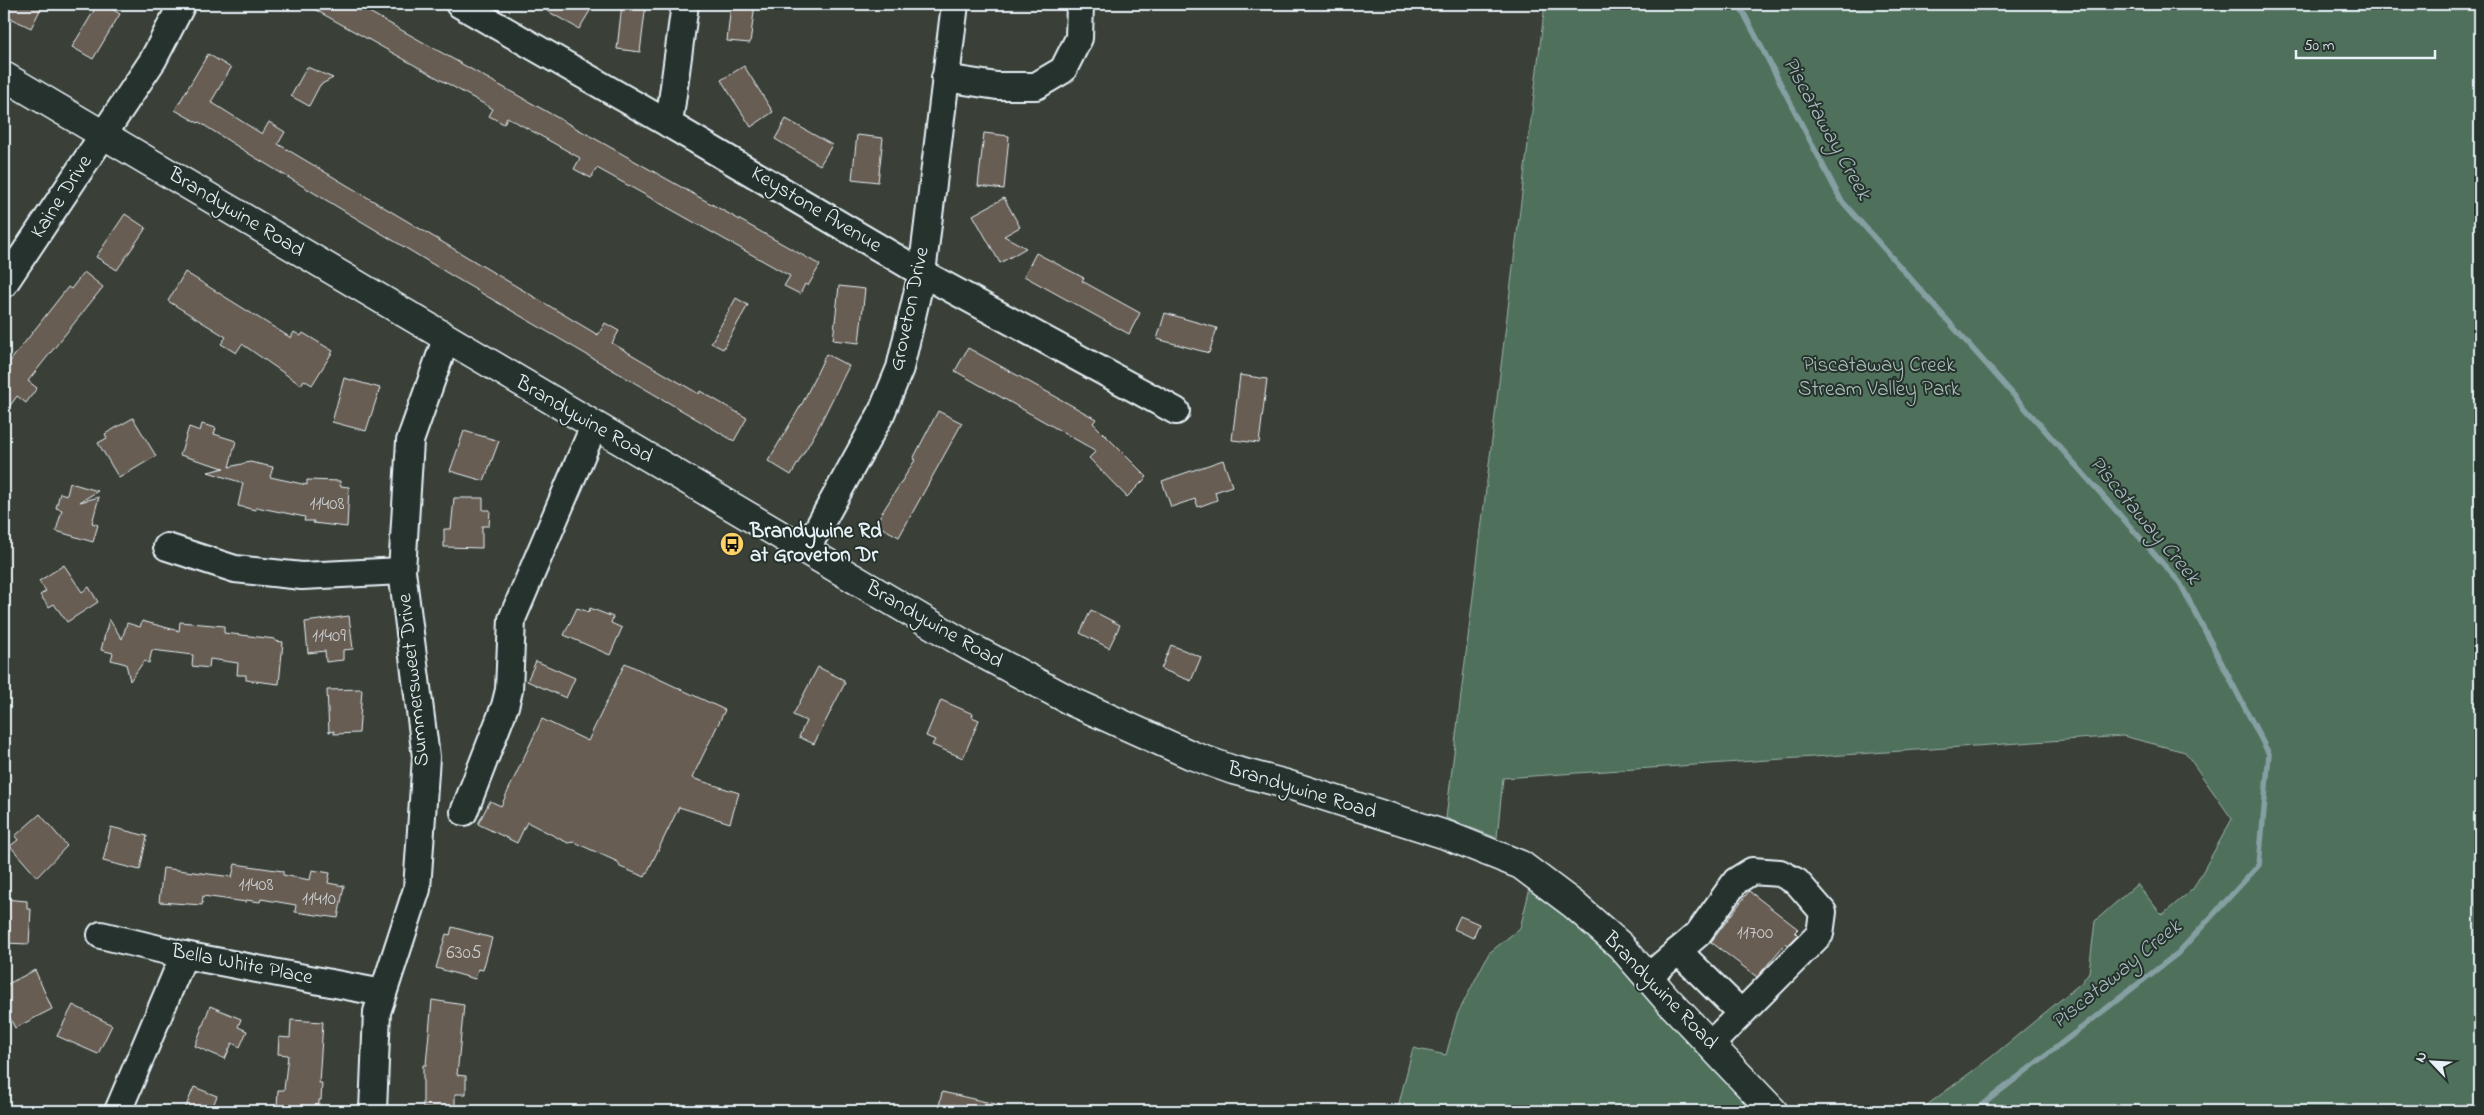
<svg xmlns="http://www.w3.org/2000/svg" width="2484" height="1115" font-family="'Indie Flower',sans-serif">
  <rect width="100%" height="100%" fill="#3a4038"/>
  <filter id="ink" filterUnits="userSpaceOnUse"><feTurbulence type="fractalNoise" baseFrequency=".02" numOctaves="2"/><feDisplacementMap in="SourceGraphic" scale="10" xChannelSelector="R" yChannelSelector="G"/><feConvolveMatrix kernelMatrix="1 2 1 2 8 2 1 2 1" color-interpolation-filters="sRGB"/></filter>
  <g filter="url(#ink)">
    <!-- green -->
    <g fill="#4f715c" stroke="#9cb1aa">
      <polygon points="1545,4 2480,4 2480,1111 1919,1111 1990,1058 2081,983 2089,972 2095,921 2137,884 2162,915 2193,889 2232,819 2185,752 2123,736 1503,778 1497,838 1446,818"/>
      <polygon points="1531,884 1586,924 1760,1111 1397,1111 1413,1048 1446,1055 1457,1015 1489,953 1520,928"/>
    </g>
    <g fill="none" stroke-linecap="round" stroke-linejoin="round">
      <!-- stream -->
      <polyline stroke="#869fa2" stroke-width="5.5" points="1739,4 1841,200 2180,583 2269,754 2259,865 2178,953 1974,1111"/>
    </g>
    <!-- building -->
    <g fill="#675d52" stroke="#e8f1f8">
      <polygon points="4,4 43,4 31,28 4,15"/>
      <polygon points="98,4 104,4 120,14 93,59 72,47"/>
      <polygon points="305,4 352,4 371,13 820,265 808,286 805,284 800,294 784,286 790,276 597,168 591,178 574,169 580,158 507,117 504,124 489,116 493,109"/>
      <polygon points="535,4 582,4 591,9 579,29"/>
      <polygon points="622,4 646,4 640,52 617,49"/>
      <polygon points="731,4 755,4 750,43 727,41"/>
      <polygon points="208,54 231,68 211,102 262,134 269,122 285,132 278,144 598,335 605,323 619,331 612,343 699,394 700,391 747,418 734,441 454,277 251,155 199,122 198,123 175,110"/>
      <polygon points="744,66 773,112 751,127 721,80"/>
      <polygon points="307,67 333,78 320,85 309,106 291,96"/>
      <polygon points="786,119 832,145 820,165 775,139"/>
      <polygon points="984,133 1009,136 1004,189 978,186"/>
      <polygon points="857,135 883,138 878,182 852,179"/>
      <polygon points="1004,198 1020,227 1004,236 1026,248 1000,263 973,215"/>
      <polygon points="125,214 146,228 117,270 96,257"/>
      <polygon points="1036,253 1084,278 1082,281 1140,313 1129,334 1024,276"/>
      <polygon points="84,272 103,287 28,381 37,388 26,403 17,396 4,414 4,369 68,287 71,289"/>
      <polygon points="185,272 291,338 294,332 301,336 303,333 333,351 312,385 304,380 301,385 242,344 236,353 221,344 226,337 168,301"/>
      <polygon points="839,286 865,289 859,343 833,340"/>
      <polygon points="736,298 748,305 723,349 711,343"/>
      <polygon points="1165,313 1217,328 1209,353 1157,339"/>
      <polygon points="968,348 1096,419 1093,423 1147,477 1127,497 1089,458 1096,451 955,371"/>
      <polygon points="826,354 849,366 816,432 791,475 768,461 803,402"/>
      <polygon points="1240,375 1267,379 1259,443 1232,440"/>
      <polygon points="344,378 380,388 366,431 332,422"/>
      <polygon points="938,411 962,423 899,537 875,524 915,460 913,459"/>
      <polygon points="133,418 156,456 119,478 98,443 107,438 105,434"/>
      <polygon points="202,424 216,428 214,434 236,441 229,467 250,462 273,467 270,477 307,485 307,480 340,481 340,486 349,487 347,527 313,523 314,521 304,521 305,517 256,507 256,510 238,506 243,483 208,472 224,468 180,455 189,427 200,431"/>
      <polygon points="464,431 499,441 484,481 450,471"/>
      <polygon points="1223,460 1232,486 1215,492 1217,500 1198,507 1195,499 1171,507 1162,481"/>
      <polygon points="70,483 98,491 80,502 99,497 92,523 98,525 93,542 56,531 62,510 56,508 60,493 67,495"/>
      <polygon points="454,498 483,498 483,510 490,510 489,526 482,526 482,548 444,547 444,529 451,529"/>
      <polygon points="64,565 82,592 89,587 98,602 67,622 54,604 49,607 40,595 46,591 39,581"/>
      <polygon points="577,608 589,612 590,608 613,617 611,623 622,628 610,655 564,635"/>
      <polygon points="1091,610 1120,625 1109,648 1080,633"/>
      <polygon points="349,616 353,649 343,650 343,660 326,662 325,651 308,653 305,622"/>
      <polygon points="109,619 122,639 127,623 140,627 142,621 179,631 180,622 224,626 224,633 275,639 275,641 283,642 279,684 246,680 246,675 237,675 238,663 210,659 209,668 192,666 193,655 152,650 149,663 144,661 130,681 126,664 111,660 113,653 101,650"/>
      <polygon points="1171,645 1201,657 1191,681 1161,669"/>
      <polygon points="536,661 575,678 566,698 527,681"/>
      <polygon points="625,663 725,710 692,778 739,793 730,823 679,807 645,877 620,867 618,862 574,842 568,843 527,822 517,843 478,824 490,801 501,806 542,719 588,741"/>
      <polygon points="818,667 844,680 843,682 845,683 814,744 799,737 806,721 793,715"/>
      <polygon points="362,689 359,733 334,734 334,731 329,732 327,690"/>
      <polygon points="941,700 973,714 972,717 979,720 963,758 932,745 935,740 926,736"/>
      <polygon points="40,814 67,846 37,877 10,846 18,840 15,836"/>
      <polygon points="111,827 147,836 140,870 103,861"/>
      <polygon points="235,864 283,871 283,875 310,880 312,870 330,873 328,883 344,886 338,918 295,912 296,905 261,899 260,902 246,900 246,902 203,896 202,905 159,902 163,868 232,877"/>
      <polygon points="1749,891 1798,929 1795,932 1798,935 1788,945 1786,943 1757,977 1711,942"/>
      <polygon points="4,899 27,901 27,909 31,909 29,944 4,943"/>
      <polygon points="1460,916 1479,924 1473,938 1454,929"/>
      <polygon points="452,927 492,938 483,970 478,969 475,979 436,968 446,934 450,935"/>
      <polygon points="35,970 52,1009 15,1028 4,1006 4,986"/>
      <polygon points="432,1000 464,1005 457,1075 466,1076 466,1094 455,1094 455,1110 423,1108 423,1065 426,1065"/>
      <polygon points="73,1005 112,1025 98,1054 57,1036"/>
      <polygon points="210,1006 241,1019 238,1027 247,1031 240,1047 232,1043 225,1059 195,1046"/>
      <polygon points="291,1020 323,1022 319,1083 322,1083 321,1100 319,1100 319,1111 287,1111 287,1108 277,1108 278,1090 284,1090 288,1055 278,1054 279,1037 290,1038"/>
      <polygon points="194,1087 217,1096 211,1111 184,1111"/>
      <polygon points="942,1092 1000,1105 999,1111 938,1111"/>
    </g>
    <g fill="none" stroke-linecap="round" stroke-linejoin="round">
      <!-- minor casing -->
      <g stroke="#e8f1f8" stroke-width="30">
        <g id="minor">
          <polyline points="459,4 669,124 922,273 1176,411"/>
          <polyline points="945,78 997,86 1036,86 1063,70 1079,38 1080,4"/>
          <polyline points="669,124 685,4"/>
          <polyline points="4,284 153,60 182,4"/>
          <polyline points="167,547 235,569 302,576 402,571"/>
          <polyline points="806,550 881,414 900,368 922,273 955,4"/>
          <polyline points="464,812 505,706 509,690 512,619 594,426"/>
          <polyline points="101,935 184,955 383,993"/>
          <polyline points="1678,951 1741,1013"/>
          <polyline points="1648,977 1698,934 1736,881 1752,871 1780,873 1797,882 1823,912 1820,934 1711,1044"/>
          <polyline points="118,1111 184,955"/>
          <polyline points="373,1111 377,1012 417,889 426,757 402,571 410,441 446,339"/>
        </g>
      </g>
      <!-- major casing -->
      <g stroke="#e8f1f8" stroke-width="31">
        <polyline id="major" points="4,76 968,646 1073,702 1191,755 1233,770 1286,784 1446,835 1521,865 1573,904 1621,946 1666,998 1773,1111"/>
      </g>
      <!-- minor -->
      <use href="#minor" stroke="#26332d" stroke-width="26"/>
      <!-- major -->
      <use href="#major" stroke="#26332d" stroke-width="28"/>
    </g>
  </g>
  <!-- icons -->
  <defs>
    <g id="bus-disc" transform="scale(1.25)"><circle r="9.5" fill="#ffd166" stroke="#26332d"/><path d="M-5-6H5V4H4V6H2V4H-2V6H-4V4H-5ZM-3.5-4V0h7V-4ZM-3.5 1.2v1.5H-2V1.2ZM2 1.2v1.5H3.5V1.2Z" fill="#111"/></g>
  </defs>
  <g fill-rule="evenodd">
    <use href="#bus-disc" x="732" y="544"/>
  </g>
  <g text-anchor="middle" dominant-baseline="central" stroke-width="4" stroke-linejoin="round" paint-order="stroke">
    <!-- number labels -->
    <g font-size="19" fill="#c8ccce">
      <text x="327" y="504">11408</text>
      <text x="329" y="636">11409</text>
      <text x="256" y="885">11408</text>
      <text x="319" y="899">11410</text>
      <text x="1755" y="933">11700</text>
      <text x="464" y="953">6305</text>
    </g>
    <!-- street labels -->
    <g font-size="21" fill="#e8f1f8" stroke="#26332d">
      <text transform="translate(62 197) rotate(-57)">Kaine Drive</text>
      <text transform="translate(816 210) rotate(31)">Keystone Avenue</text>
      <text transform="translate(236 213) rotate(31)">Brandywine Road</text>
      <text transform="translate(910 309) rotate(-78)">Groveton Drive</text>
      <text transform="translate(584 420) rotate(30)">Brandywine Road</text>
      <text transform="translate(934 625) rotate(30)">Brandywine Road</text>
      <text transform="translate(414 680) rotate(-96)">Summersweet Drive</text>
      <text transform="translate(1302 791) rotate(17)">Brandywine Road</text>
      <text transform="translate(242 965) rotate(11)">Bella White Place</text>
      <text transform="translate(1660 991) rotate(46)">Brandywine Road</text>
    </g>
    <!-- park labels -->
    <g font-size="21" fill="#abbeba" stroke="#26332d">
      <text x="1879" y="366">Piscataway Creek<tspan x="1879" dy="24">Stream Valley Park</tspan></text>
    </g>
    <!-- poi labels -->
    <g font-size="21" font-weight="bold" fill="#e8f1f8" stroke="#26332d" text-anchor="start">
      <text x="750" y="532">Brandywine Rd<tspan x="750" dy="24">at Groveton Dr</tspan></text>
    </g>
    <!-- water labels -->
    <g font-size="22" font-style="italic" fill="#a6babf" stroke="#26332d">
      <text transform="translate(1826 129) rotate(61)">Piscataway Creek</text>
      <text transform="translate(2144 521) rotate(50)">Piscataway Creek</text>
      <text transform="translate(2117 975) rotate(-39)">Piscataway Creek</text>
    </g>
  </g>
  <!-- margin -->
  <rect width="2484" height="1115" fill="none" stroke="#26332d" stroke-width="20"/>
  <rect x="10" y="10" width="2464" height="1095" fill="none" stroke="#e8f1f8" stroke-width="2" filter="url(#ink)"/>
  <!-- north arrow -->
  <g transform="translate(2432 1062) rotate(295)" stroke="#26332d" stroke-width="4" paint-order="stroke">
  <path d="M0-4L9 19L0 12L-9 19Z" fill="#e8f1f8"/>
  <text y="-8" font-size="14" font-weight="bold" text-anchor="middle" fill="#e8f1f8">N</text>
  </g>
  <!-- scale -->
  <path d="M2296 50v8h139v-8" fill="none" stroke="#e8f1f8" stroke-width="2.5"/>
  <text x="2304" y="50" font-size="15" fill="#e8f1f8" stroke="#26332d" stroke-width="4" paint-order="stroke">50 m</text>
</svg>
